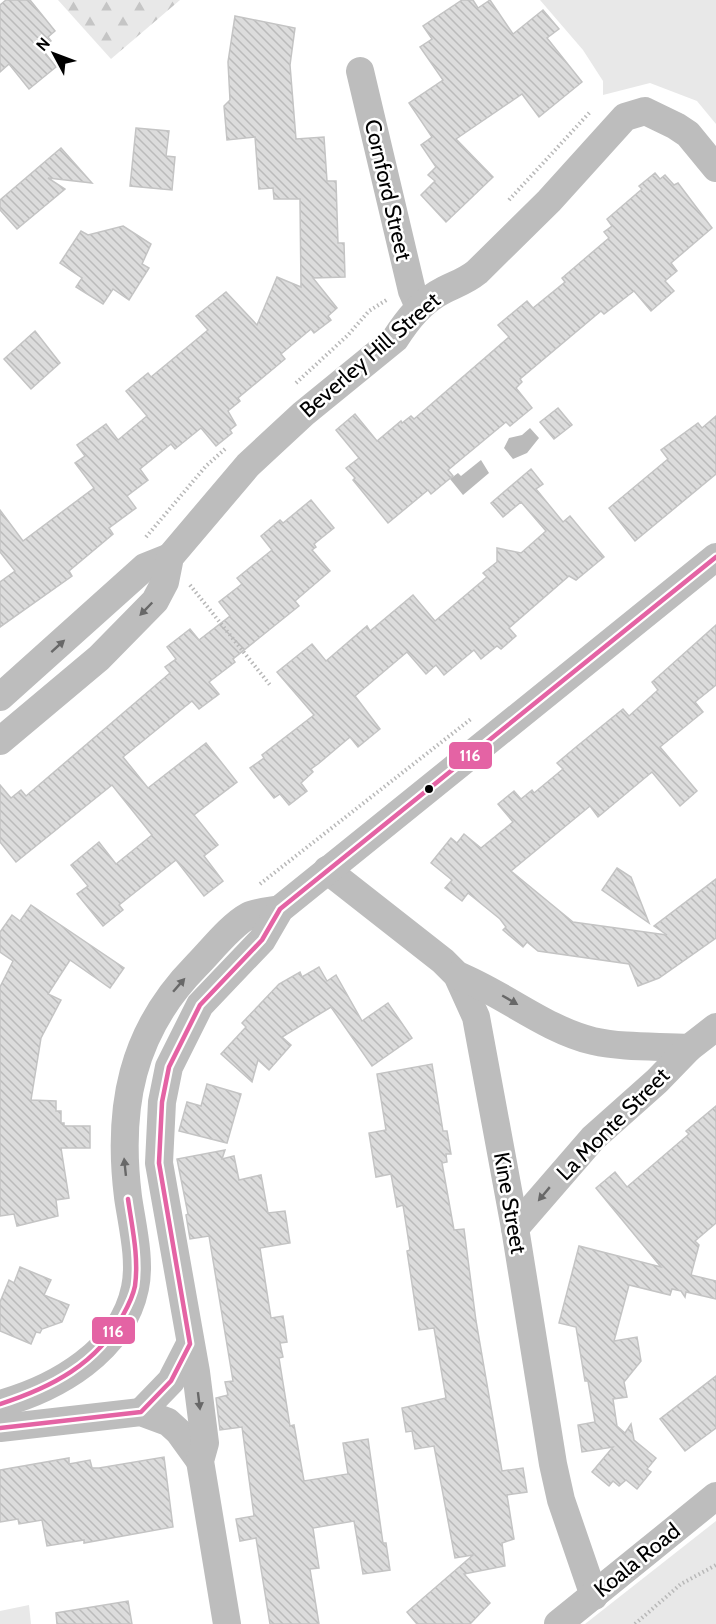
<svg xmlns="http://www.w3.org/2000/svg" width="716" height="1624" font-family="Cabin,sans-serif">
  <defs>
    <pattern id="forest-firs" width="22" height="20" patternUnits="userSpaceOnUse" patternTransform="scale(1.5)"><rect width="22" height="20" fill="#e8e8e8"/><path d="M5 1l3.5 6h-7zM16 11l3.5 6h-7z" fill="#c5c5c5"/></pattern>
    <pattern id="building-back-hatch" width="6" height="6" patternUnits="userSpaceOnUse" patternTransform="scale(1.5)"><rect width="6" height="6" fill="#dcdcdc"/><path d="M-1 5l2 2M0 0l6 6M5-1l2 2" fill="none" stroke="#bbb"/></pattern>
  </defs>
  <rect width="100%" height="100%" fill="#fff"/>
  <!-- forest -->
  <polygon fill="url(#forest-firs)" points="58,0 180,0 111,59"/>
  <!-- park -->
  <g fill="#e8e8e8">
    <polygon points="540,0 716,0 716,124 697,101 650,83 603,95 603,81 583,50"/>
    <polygon points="716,1521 716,1624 585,1624"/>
    <polygon points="29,1605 31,1624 0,1624 0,1611"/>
  </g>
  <!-- water -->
  <g fill="#bababa">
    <polygon points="530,428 539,438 527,453 513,459 504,448 509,438 522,435"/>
    <polygon points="481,460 489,473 463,495 450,479 458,473 461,476"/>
  </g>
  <!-- building -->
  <g fill="url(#building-back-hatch)" stroke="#c4c4c4" stroke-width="1.5">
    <polygon points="6,0 30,0 55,31 48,37 51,41 42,49 56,67 29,89 9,64 0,72 0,5"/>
    <polygon points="462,0 473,0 478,8 490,0 513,34 543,10 559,29 547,38 582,82 539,117 522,94 456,139 493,177 446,222 421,195 435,181 428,175 436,167 421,145 432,137 409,103 443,80 420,47 432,39 423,26"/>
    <polygon points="235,16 295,28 290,65 296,139 324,137 327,181 336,181 338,243 344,243 345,277 313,278 337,308 328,316 331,320 314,333 311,329 281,354 285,359 238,398 240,401 228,411 236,425 230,430 232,433 216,446 201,428 175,449 171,444 140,469 148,480 127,496 136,508 109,528 113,534 69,571 72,576 0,627 0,582 15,571 0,552 0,510 23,541 94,488 75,463 85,456 77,445 106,424 118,440 147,416 126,391 148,373 151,377 208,330 196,316 226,292 257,325 277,277 301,287 300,199 274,199 273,188 259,189 255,137 227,140 224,106 230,100 228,62"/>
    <polygon points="136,128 169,131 166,156 175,157 172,190 130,186"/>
    <polygon points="61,148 92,183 48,178 65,189 17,229 0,210 0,200"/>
    <polygon points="655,173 660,179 665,175 674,185 678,183 712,228 671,263 677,271 665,281 674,291 651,311 634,291 604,314 601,311 520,379 522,382 516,388 532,408 510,426 506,422 448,470 453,476 431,494 428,490 388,523 353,480 355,478 346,468 359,458 336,430 355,414 377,441 401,421 402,423 411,416 414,419 509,337 498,325 527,301 533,308 565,282 562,278 609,238 604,232 612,226 607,219 642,189 639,186"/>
    <polygon points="123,226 151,244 142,264 149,268 129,300 113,289 103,304 76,287 82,278 60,263 81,231 88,235"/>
    <polygon points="35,331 60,363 31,389 4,359"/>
    <polygon points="558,408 572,425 554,439 540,422"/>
    <polygon points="716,416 716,474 635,541 609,508 668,459 661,450 698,423 702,428"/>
    <polygon points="531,469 543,484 536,489 563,522 570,516 604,557 576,580 569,576 509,628 516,636 501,649 497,646 481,659 474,650 444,675 436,665 426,674 407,652 355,696 380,729 358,747 350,737 318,764 311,769 313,772 301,783 307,791 289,805 280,794 274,798 250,768 264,758 262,755 314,715 277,672 312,644 326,661 367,626 370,631 413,595 435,621 487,577 483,573 497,562 497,548 521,553 546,531 521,502 503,517 491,503"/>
    <polygon points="311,500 334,528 314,544 316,547 312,550 330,571 295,601 299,606 233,659 235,662 209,682 219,694 199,709 192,701 123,757 148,788 206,743 237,782 194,815 218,845 204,856 223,881 204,896 176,860 119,905 123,910 103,926 77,894 88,886 71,865 99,842 116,864 152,835 112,785 16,862 0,842 0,785 11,798 21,790 26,796 170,673 165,667 176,659 167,647 190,629 199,640 230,616 219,602 242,584 237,578 272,550 261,536 280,520 283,523"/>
    <polygon points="716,625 716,685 695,702 703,712 660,747 697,791 680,806 652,772 598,817 590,806 511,871 573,922 667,935 654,926 716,879 716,938 659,978 638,986 629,964 538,951 527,942 523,947 503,930 506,927 500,919 468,893 462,901 445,888 452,880 431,863 451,838 457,843 464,834 481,848 513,822 498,804 514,791 521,799 532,790 534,793 563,769 557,763 576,747 623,709 629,716 658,690 652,682"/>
    <polygon points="617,868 631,877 649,923 602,890"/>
    <polygon points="31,905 124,968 110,988 70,960 48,994 61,1000 41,1038 31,1100 56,1101 56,1111 61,1111 61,1123 64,1123 64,1126 90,1126 90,1148 61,1148 69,1198 56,1200 58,1216 17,1226 14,1214 0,1216 0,987 13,961 0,952 0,932 12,915 20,921"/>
    <polygon points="319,967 327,981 336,975 362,1021 388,1003 412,1038 372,1066 331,1007 282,1037 291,1045 269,1070 258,1060 252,1082 221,1054 246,1027 242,1023 279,984 300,972 302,977"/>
    <polygon points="432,1064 443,1131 447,1131 451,1154 446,1154 447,1162 442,1163 454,1230 464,1229 476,1321 502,1471 523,1468 527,1492 507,1495 514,1539 502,1543 505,1566 464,1574 490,1603 470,1624 417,1624 407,1612 473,1555 455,1558 434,1446 415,1449 412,1431 406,1432 402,1408 446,1398 434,1328 419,1330 407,1251 410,1250 403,1205 397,1207 391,1174 376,1177 369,1133 386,1130 377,1074"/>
    <polygon points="207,1084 241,1094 227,1143 179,1131 187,1102 201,1106"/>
    <polygon points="716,1106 716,1223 695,1241 699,1245 691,1275 716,1281 716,1299 686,1292 685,1297 681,1291 672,1289 670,1295 629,1285 614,1341 637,1337 641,1361 624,1382 627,1397 613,1399 617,1426 625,1433 631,1424 634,1440 656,1458 647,1469 651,1472 637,1489 626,1480 619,1486 613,1481 609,1486 592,1472 613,1447 582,1452 578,1425 595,1422 588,1381 585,1381 576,1327 559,1323 579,1246 661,1267 596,1188 615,1172 627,1187 689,1134 686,1131"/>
    <polygon points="225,1150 222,1159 234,1156 239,1180 261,1175 268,1213 285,1211 290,1243 260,1248 271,1318 283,1316 287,1342 280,1343 283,1357 279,1358 290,1426 294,1425 304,1481 348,1474 343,1443 368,1439 383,1543 386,1543 390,1570 363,1574 354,1521 313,1528 319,1568 310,1569 319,1624 270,1624 256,1538 240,1541 236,1519 254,1516 242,1427 220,1430 216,1398 228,1395 225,1382 233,1381 209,1236 190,1239 186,1215 188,1214 177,1159"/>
    <polygon points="20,1267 51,1280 44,1295 69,1305 62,1322 42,1329 40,1333 36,1332 31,1344 0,1331 0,1302 9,1280 14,1283"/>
    <polygon points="716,1376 716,1428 685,1451 660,1419"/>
    <polygon points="164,1457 173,1527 84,1543 84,1540 47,1546 42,1520 19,1524 18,1519 0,1522 0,1470 69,1458 69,1464 90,1460 92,1468 99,1468"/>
    <polygon points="128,1601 132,1624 57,1624 56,1613"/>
  </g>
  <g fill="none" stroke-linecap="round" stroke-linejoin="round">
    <!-- path -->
    <g stroke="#b8b8b8" stroke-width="4" stroke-dasharray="1.5 3" stroke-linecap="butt">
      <polyline points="509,200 591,111"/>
      <polyline points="296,383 348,335 369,311 388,299"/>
      <polyline points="146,537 206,466 225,449"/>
      <polyline points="190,585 270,685"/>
      <polyline points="260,884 471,719"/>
      <polyline points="635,1624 681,1584 716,1565"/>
    </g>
    <!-- minor -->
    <g stroke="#bdbdbd" stroke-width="28">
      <polyline points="360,71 412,291 419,307"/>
      <polyline points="0,697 145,567 170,557"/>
      <path d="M0,741L99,658L155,601L165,582L170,557L248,465L303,414L395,339C408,319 422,301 444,290C456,284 466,281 477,272L549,201L625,117L645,111L676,126L688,134L716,168"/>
      <polyline points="327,870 443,961 457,975 476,1017 515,1228 553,1464 561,1500 594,1596"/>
      <path d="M457,975C503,993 544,1029 593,1041C624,1048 657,1046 689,1048"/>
      <polyline points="515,1228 593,1138 657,1081 689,1048 716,1027"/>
      <path d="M0,1404C57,1388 122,1351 135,1288C141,1260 132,1225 128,1197C117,1108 131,1032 196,966C210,952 231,925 248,916C257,912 270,911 280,909"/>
      <polyline points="141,1412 171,1381 190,1344"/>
      <polyline points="0,1428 141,1412 168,1422 179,1432 200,1461"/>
      <polyline points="227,1624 200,1461 205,1443 196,1372 159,1163 162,1102 169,1067 200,1005 262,940 280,909 716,557"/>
      <polyline points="558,1624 716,1496"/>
    </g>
    <!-- bus-1 casing -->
    <g stroke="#fff" stroke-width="9">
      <g id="bus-1">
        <path d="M0,1404C50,1388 98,1364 123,1315C128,1306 133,1296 135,1286C139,1257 132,1227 128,1199"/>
        <polyline points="0,1428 141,1412 171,1381 190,1344 159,1163 162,1102 169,1067 200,1005 262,940 280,909 716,557"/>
      </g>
    </g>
    <!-- bus-1 -->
    <use href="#bus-1" stroke="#e463a4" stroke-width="4.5"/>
  </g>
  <!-- one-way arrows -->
  <defs><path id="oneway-solid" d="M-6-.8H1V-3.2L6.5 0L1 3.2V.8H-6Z" transform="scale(1.5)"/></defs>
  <g fill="#686868">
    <use href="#oneway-solid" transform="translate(146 609) rotate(134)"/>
    <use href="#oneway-solid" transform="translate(58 646) rotate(-42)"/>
    <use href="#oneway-solid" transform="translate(179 985) rotate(-49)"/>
    <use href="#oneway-solid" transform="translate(510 1000) rotate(30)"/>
    <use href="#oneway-solid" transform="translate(125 1167) rotate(-96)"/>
    <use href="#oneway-solid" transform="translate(544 1194) rotate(130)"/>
    <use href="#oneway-solid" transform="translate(199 1401) rotate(83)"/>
  </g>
  <!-- markers -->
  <circle fill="#000" stroke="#fff" stroke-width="2" cx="429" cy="789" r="5"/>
  <g text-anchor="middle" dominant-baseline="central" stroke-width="5" stroke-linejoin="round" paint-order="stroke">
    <!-- street labels -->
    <g font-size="22" fill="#000" stroke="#fff">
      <text transform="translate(388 190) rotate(77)">Cornford Street</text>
      <text transform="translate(370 355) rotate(-41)">Beverley Hill Street</text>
      <text transform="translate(613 1124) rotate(-45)">La Monte Street</text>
      <text transform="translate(510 1203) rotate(80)">Kine Street</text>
      <text transform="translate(637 1560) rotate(-39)">Koala Road</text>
    </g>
  </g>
  <g stroke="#fff" stroke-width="2">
    <rect x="448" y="741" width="45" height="29" rx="6" fill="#e463a4"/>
    <rect x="91" y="1316" width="45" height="29" rx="6" fill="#e463a4"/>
  </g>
  <g font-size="16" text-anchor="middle" font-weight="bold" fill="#fff">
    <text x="470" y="761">116</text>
    <text x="113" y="1337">116</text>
  </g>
  <!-- north arrow -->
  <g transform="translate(54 54) rotate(311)" stroke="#ffffff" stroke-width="4.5" paint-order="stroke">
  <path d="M0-4.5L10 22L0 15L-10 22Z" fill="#000000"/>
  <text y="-9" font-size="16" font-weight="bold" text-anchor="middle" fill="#000000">N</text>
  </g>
</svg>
